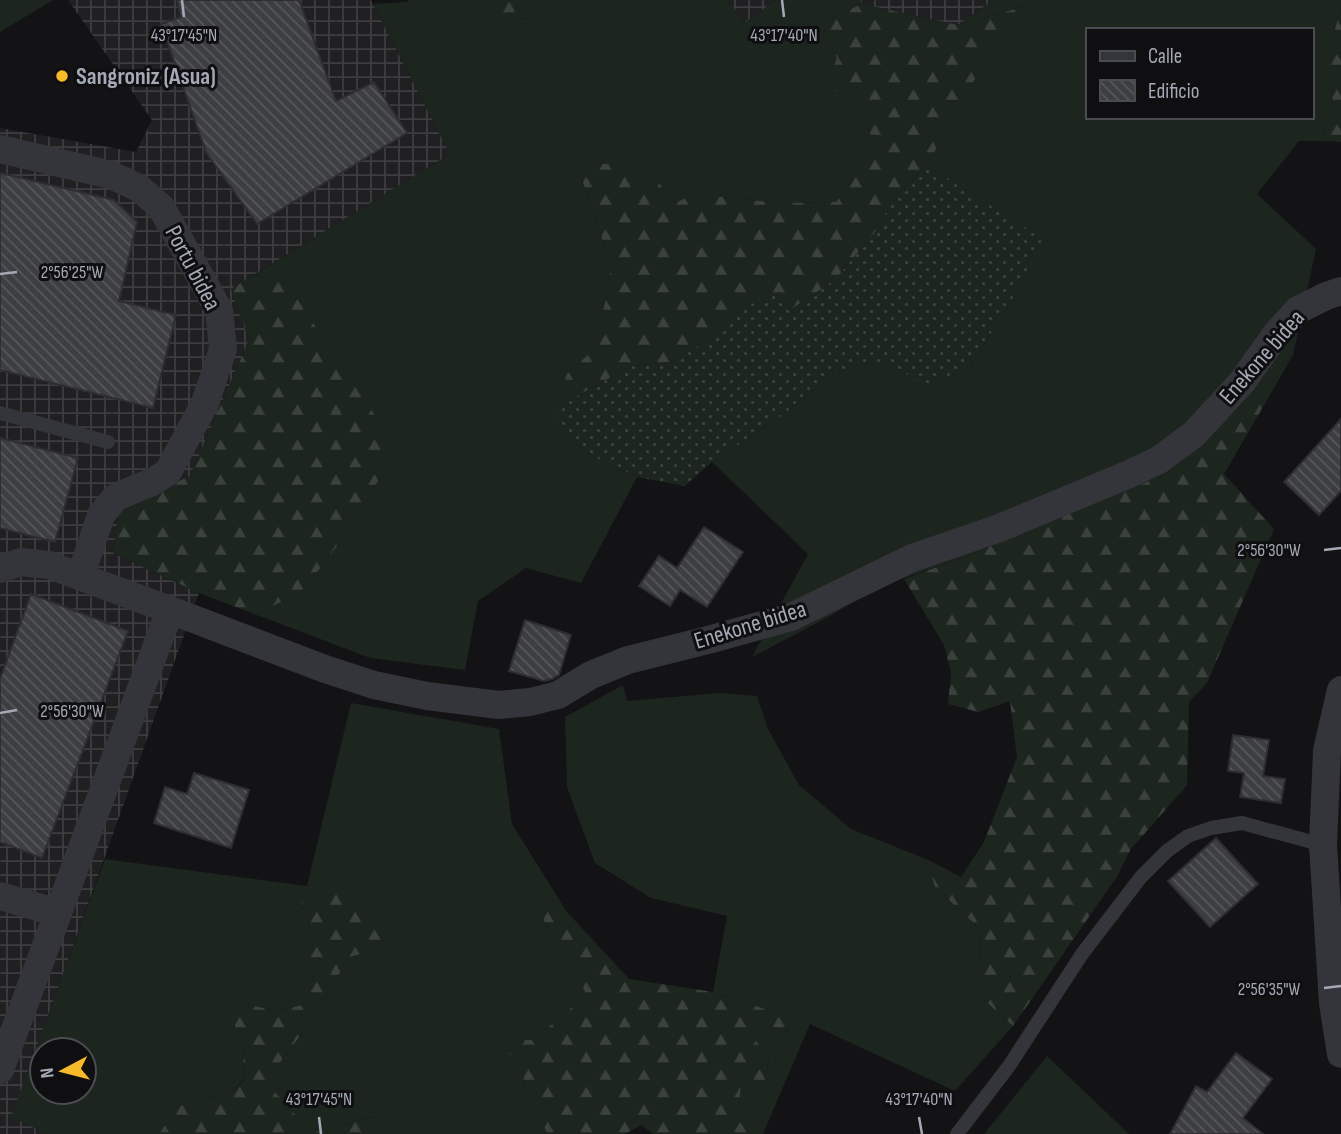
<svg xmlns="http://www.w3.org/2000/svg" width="1341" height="1134" font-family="'Sofia Sans Condensed',sans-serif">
  <defs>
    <pattern id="industrial-grid" width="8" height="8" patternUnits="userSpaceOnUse" patternTransform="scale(1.75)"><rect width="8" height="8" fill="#201f22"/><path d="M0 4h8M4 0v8" fill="none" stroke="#3d3d40"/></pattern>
    <pattern id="forest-firs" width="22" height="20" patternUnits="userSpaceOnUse" patternTransform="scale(1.75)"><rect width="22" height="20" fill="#1d251f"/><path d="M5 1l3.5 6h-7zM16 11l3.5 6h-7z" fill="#3b423d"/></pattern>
    <pattern id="garden-dots" width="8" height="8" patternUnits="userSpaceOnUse" patternTransform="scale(1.75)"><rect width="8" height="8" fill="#1d251f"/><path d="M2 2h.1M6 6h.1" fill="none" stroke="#3b423d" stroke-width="1.8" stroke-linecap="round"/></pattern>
    <pattern id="building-back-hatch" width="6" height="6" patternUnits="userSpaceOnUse" patternTransform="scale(1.75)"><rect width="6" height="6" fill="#3d3e42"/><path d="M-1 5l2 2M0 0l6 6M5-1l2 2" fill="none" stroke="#56575b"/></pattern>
  </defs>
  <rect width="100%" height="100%" fill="#131315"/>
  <!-- industrial -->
  <g fill="url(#industrial-grid)">
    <polygon points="68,0 371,0 450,154 231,289 249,340 190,476 119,509 113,553 199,593 12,1117 47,1134 0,1134 0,128 136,152 152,120"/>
    <polygon points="727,0 776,0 746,22"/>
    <polygon points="860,0 994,0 958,25 862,4"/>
  </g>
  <!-- grass -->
  <g fill="#1d251f" fill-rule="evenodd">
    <polygon points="0,0 53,0 0,32"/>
    <polygon points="409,0 478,0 494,20 533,18 535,0 727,0 746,22 776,0 860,0 862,4 816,25 837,58 826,84 857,104 871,136 859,172 836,202 780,203 693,194 676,203 654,177 620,165 595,163 582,180 596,219 611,268 605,303 591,352 567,374 567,436 590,455 637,477 581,583 526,568 478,601 465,670 370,658 257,615 304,589 354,524 383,472 355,382 329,353 304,305 281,280 254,275 450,154 373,4 407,2"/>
    <path d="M994,0H1341V9L1325,62L1333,100L1321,141H1299L1257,194L1316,249L1293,355L1166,474L965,557L875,588L832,615L752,657L808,554L712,462L776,420L835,374L865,362L902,370L923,389L970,366L1014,297L1042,239L927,165L995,43L1025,6L958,25ZM1087,30H1311V117H1087Z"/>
    <polygon points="623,685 627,701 720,693 757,696 768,729 799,785 851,829 926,859 935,887 980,929 982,998 1013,1026 955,1091 810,1024 763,1134 761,1134 763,1132 739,1106 741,1084 764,1085 769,1059 752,1037 769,1025 794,1034 809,1024 713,992 727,916 651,898 595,863 567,787 565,717"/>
    <path d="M351,703L499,729L512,824L567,912L545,894L544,921L571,959L585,992L569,1010L533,1040H498L522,1067L526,1095L548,1134H384L377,1116L312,1133L271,1089L281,1061L313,1019L349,957L301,900L313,939L300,956L314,977L303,1005L275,1011L247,1004L243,1045L244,1079L228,1097L199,1098L177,1107L159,1134H47L11,1117L105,859L307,886ZM42,1050H84V1092H42Z"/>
    <polygon points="1047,1056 1129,1134 984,1134"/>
  </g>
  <!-- forest -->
  <g fill="url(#forest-firs)">
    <polygon points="478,0 535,0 533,18 493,20"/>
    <polygon points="862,4 958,25 1026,6 995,43 927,165 892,198 881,225 835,280 790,310 731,316 714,337 671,362 631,366 554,409 567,374 591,352 605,303 611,268 596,219 582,180 595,163 620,165 654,177 676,203 693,194 780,203 836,202 859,172 871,136 857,104 826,84 837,58 816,25"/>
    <polygon points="1341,9 1341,142 1321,141 1333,100 1325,62"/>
    <polygon points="254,275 281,280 304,305 329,353 355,382 381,426 383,472 354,524 304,589 257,615 199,593 113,553 119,509 190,476 249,340 231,289"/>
    <polygon points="1293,355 1224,474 1274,529 1207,683 1189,702 1187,785 1131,849 1116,878 1013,1026 982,998 980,929 935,887 926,859 961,877 984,842 1017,757 1010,701 978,712 948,704 951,673 944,645 904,579 965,557 1166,474"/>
    <polygon points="307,886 350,897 387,915 379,949 349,957 313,1019 281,1061 272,1089 312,1133 378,1116 384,1134 159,1134 177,1107 199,1098 228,1097 244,1080 243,1045 231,1016 247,1004 275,1011 303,1005 314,977 300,956 313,939 301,900"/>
    <polygon points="544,893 567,912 629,979 713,992 810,1024 794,1034 769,1025 753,1037 769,1059 764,1086 741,1084 739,1106 763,1132 761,1134 654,1134 641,1125 625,1134 548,1134 526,1095 522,1067 497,1040 533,1040 569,1010 585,992 571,959 544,921"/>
  </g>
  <!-- garden -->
  <polygon fill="url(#garden-dots)" points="927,165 1043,239 1014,297 970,366 923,389 902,370 866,362 835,374 776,420 712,462 685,486 637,477 590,455 567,436 554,409 631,366 671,362 714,337 731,316 771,293 790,310 835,280 881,225 892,198"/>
  <!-- building -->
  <g fill="url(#building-back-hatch)" stroke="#2e2d31" stroke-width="2">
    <polygon points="177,0 299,0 336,101 374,82 407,133 257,224 206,152 161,24 181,17"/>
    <polygon points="0,173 114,200 137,222 119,301 176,315 153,408 0,370"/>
    <polygon points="1341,419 1341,491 1319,515 1284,482"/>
    <polygon points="0,438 78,458 55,542 0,528"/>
    <polygon points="704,527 743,552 707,607 680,590 670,606 639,586 659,556 677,568"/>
    <polygon points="31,594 128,631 42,858 0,842 0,679"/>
    <polygon points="525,620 571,635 559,675 552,679 544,681 509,671"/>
    <polygon points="1233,735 1269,740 1263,776 1285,779 1281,803 1240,797 1244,773 1228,771"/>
    <polygon points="194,773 249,790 231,848 154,823 165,787 187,794"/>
    <polygon points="1216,838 1258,884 1210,927 1168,881"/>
    <polygon points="1236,1053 1272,1079 1243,1118 1263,1134 1170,1134 1196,1086 1207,1092"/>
  </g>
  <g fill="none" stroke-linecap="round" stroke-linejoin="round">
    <!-- lane -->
    <g stroke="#34353a" stroke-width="14">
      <polyline points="0,413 108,442"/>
      <polyline points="957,1134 1009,1066 1082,954 1141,877 1167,851 1188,836 1211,828 1242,823 1323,845"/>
    </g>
    <!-- street -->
    <g stroke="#34353a" stroke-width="28">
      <polyline points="0,149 111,175 139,188 161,207 219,310 223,349 205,403 168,472 152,482 116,497 101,515 81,575"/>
      <polyline points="0,569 21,562 49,565 170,610 0,1070"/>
      <polyline points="170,610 325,669 374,685 427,696 499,705 530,702 558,695 591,675 628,660 708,640 791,617 912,558 997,529 1127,475 1159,460 1194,434 1242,382 1277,333 1298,310 1326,296 1341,291"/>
      <polyline points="1341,690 1327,751 1323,845 1333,1003 1341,1054"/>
      <polyline points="0,896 58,913"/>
    </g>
  </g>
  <!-- ticks -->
  <path fill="none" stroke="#a5a9b6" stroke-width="2.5" d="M182,0L184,17M782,0L784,17M0,274L17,272M1324,550L1341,548M0,713L17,710M1324,988L1341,986M319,1117L321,1134M919,1117L922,1134"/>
  <!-- markers -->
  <circle fill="#f7bb29" stroke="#0f0e10" stroke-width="2.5" cx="62" cy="76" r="7"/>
  <g text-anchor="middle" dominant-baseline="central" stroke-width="6" stroke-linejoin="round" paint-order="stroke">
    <!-- poi labels -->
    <g font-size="24" font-weight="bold" fill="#a5a9b6" stroke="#0f0e10" text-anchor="start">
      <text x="76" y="76">Sangroniz (Asua)</text>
    </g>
    <!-- street labels -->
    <g font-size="24" fill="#a5a9b6" stroke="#0f0e10">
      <text transform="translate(193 268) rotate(62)">Portu bidea</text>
      <text transform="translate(1262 357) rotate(-49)">Enekone bidea</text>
      <text transform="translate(750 625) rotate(-17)">Enekone bidea</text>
    </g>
  </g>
  <g font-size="18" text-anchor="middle" fill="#a5a9b6" stroke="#0f0e10" stroke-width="6" stroke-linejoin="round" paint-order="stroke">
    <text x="184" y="41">43°17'45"N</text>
    <text x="784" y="41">43°17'40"N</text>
    <text x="72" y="278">2°56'25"W</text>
    <text x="1269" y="556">2°56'30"W</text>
    <text x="72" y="717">2°56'30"W</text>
    <text x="1269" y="995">2°56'35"W</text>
    <text x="319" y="1105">43°17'45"N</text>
    <text x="919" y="1105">43°17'40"N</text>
  </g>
  <!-- legend -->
  <rect x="1086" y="28" width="228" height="91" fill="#0f0e10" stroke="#4b4c52" stroke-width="2"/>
  <rect x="1100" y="51" width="35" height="10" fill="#34353a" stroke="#4b4c52" stroke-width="2"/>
  <text x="1148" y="63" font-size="21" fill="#a5a9b6">Calle</text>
  <rect x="1100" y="80" width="35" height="21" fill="url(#building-back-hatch)" stroke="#4b4c52" stroke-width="2"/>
  <text x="1148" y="98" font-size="21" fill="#a5a9b6">Edificio</text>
  <!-- north arrow -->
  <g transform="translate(63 1071) rotate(263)"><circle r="33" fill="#0f0e10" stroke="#4b4c52" stroke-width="2"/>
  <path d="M0-5L12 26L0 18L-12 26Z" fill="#f7bb29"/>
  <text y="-10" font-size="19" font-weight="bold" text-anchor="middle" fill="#a5a9b6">N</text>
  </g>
</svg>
